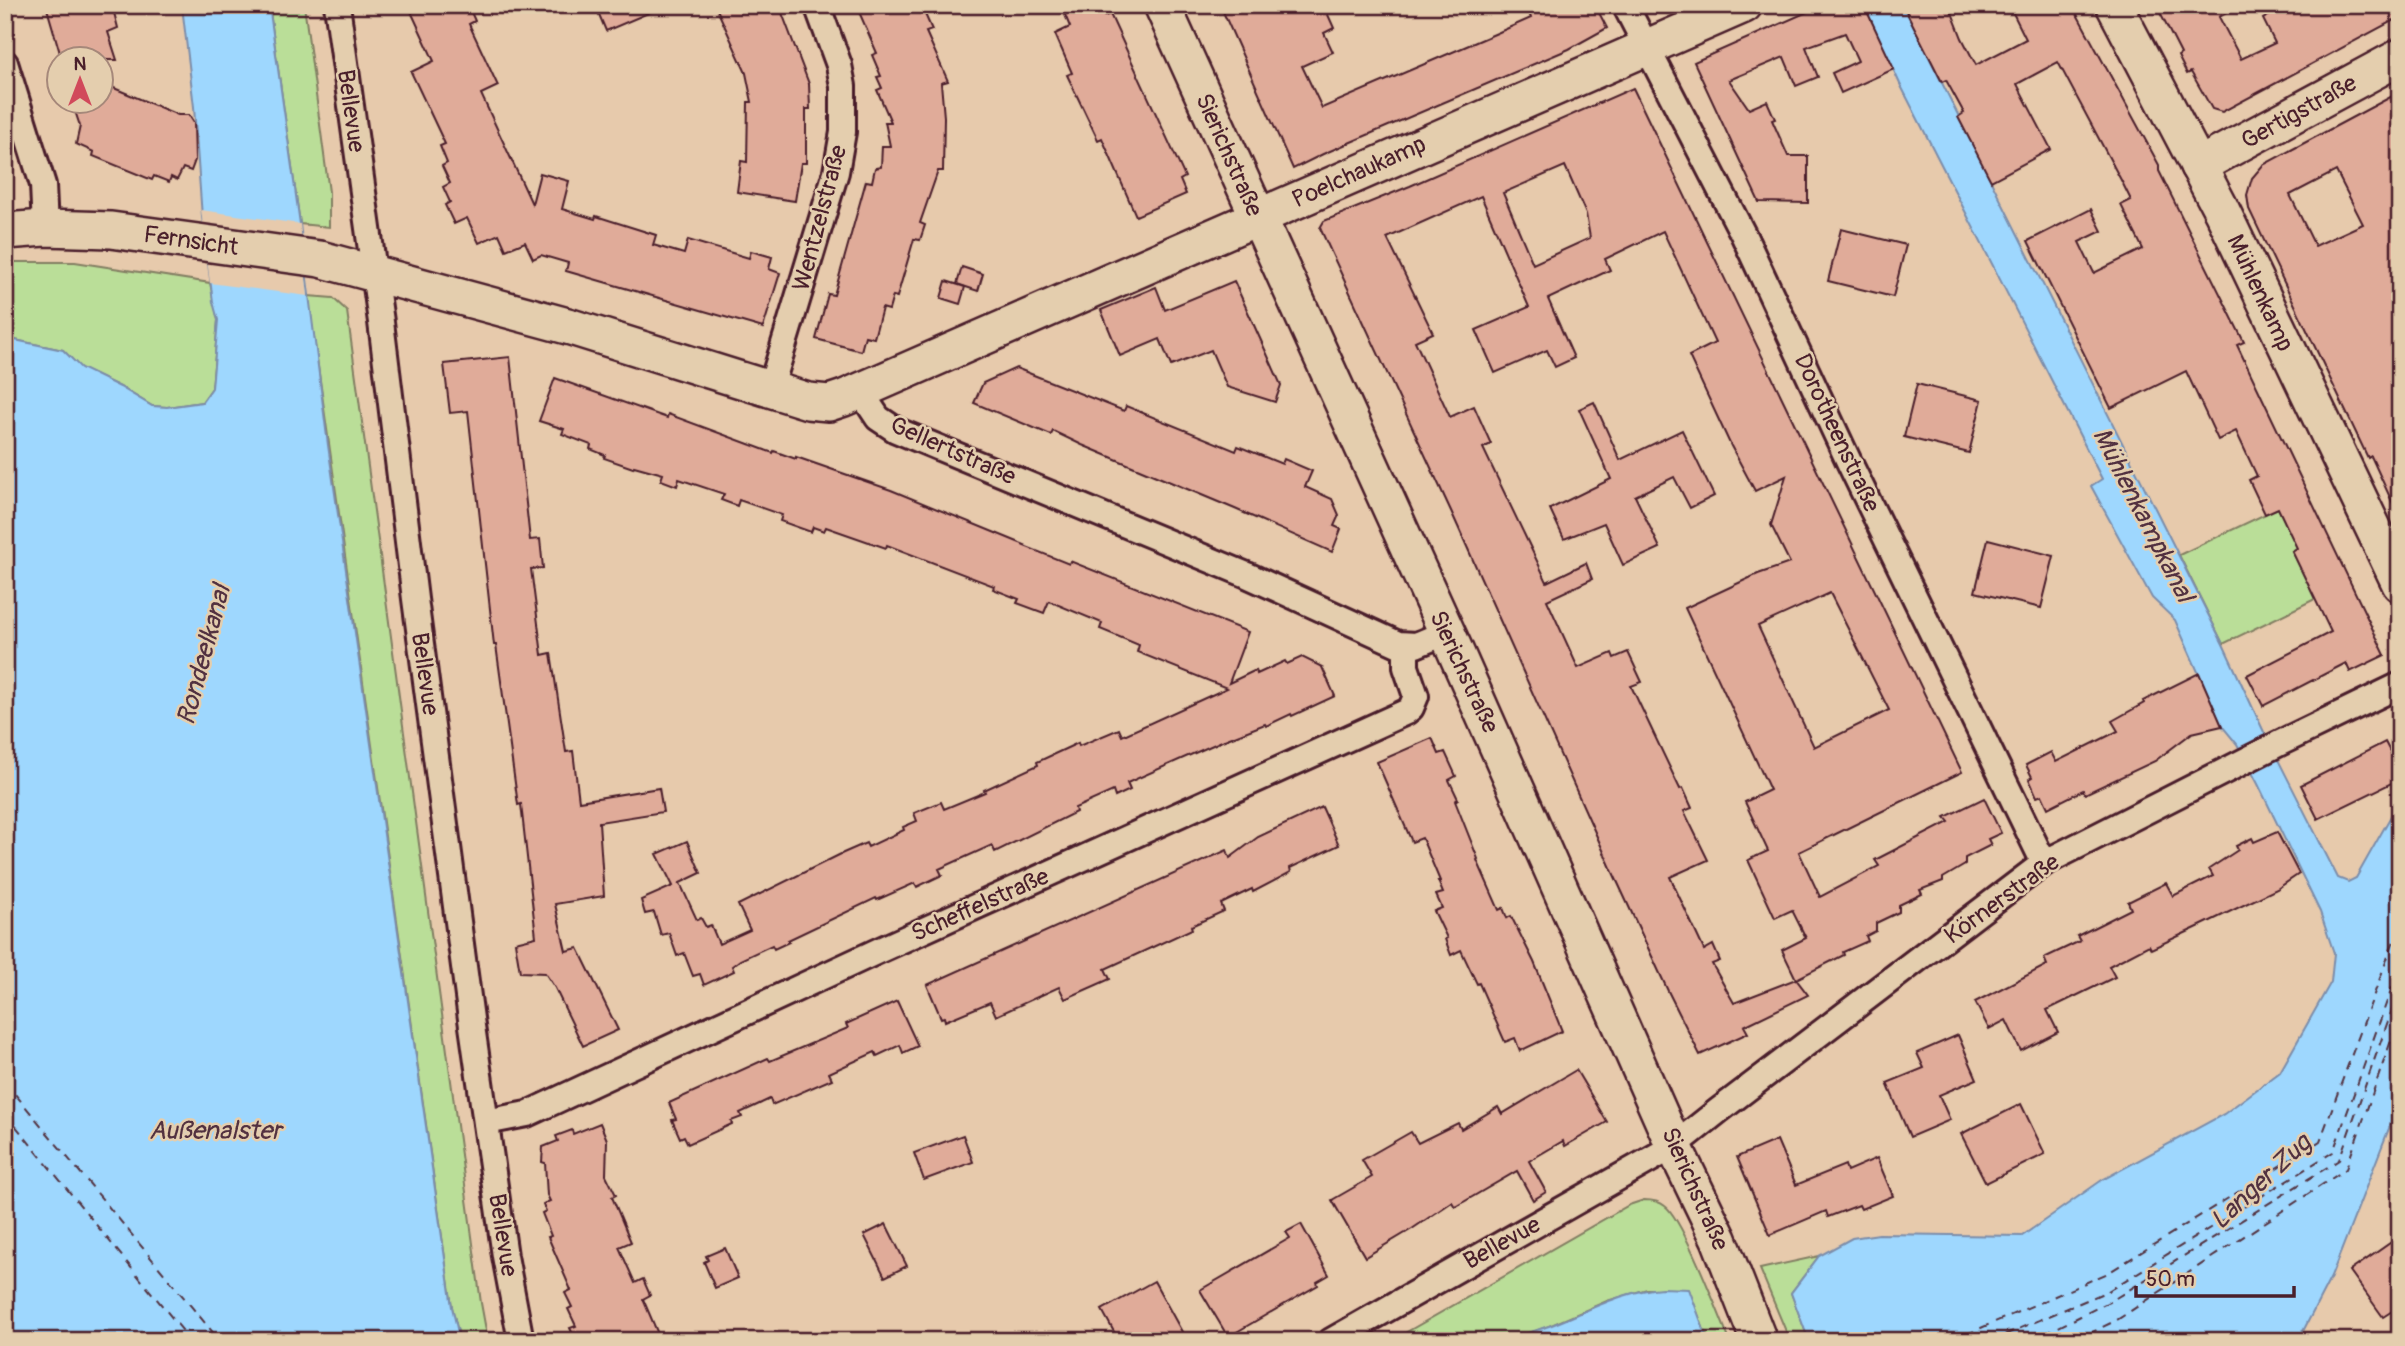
<svg xmlns="http://www.w3.org/2000/svg" width="2405" height="1346" font-family="Pangolin,sans-serif">
  <rect width="100%" height="100%" fill="#e7caac"/>
  <filter id="ink" filterUnits="userSpaceOnUse"><feTurbulence type="fractalNoise" baseFrequency=".0143" numOctaves="2"/><feDisplacementMap in="SourceGraphic" scale="14" xChannelSelector="R" yChannelSelector="G"/><feConvolveMatrix kernelMatrix="1 2 1 2 8 2 1 2 1" color-interpolation-filters="sRGB"/></filter>
  <g filter="url(#ink)">
    <!-- green -->
    <g fill="#bade98" stroke="#827e62" stroke-width="2">
      <polygon points="269,5 304,5 329,192 329,227 300,224"/>
      <polygon points="14,262 75,262 210,283 218,320 212,388 202,402 167,407 152,406 120,387 80,368 63,350 5,338 5,264"/>
      <polygon points="308,296 333,298 347,311 481,1303 488,1341 460,1341 452,1307"/>
      <polygon points="2278,508 2297,548 2292,551 2315,599 2223,644 2179,555"/>
      <path d="M1644,1200C1651,1200 1659,1201 1665,1206C1683,1219 1719,1315 1730,1341H1708L1689,1290L1647,1289L1607,1301L1549,1326L1508,1341H1391L1629,1205Z"/>
      <polygon points="1819,1256 1791,1293 1809,1341 1790,1341 1760,1269"/>
    </g>
    <!-- water -->
    <g fill="#9ed7fe" stroke="#7c8daa" stroke-width="2">
      <polygon points="269,5 300,224 328,445 452,1307 460,1341 5,1341 5,338 63,350 81,368 120,387 152,406 167,407 202,402 212,388 218,320 213,302 202,217 194,107 182,6"/>
      <polygon points="1864,5 1903,5 2223,644 2264,732 2338,878 2348,882 2356,878 2400,800 2400,1100 2331,1277 2298,1341 1809,1341 1791,1293 1819,1256 1852,1238 1879,1234 2022,1236 2102,1180 2224,1114 2280,1072 2331,982 2334,953 2320,912 2258,784 2237,744 2222,726 2175,620 2152,598 2091,486 2102,479 1900,84"/>
      <path d="M1662,1288L1689,1289L1708,1341H1508C1521,1334 1535,1331 1549,1326C1587,1312 1621,1291 1662,1288Z"/>
    </g>
    <!-- pier -->
    <polygon fill="#e7caac" points="201,210 300,224 308,296 210,283"/>
    <g fill="none" stroke-linecap="round" stroke-linejoin="round">
      <!-- ferry -->
      <g stroke="#523140" stroke-width="2" stroke-dasharray="9 7" stroke-linecap="butt">
        <polyline points="5,1082 220,1341"/>
        <polyline points="5,1113 191,1341"/>
        <polyline points="1951,1341 2108,1273 2320,1141 2400,924"/>
        <polyline points="1990,1341 2108,1291 2333,1152 2400,965"/>
        <polyline points="2030,1341 2111,1301 2339,1160 2400,987"/>
        <polyline points="2074,1341 2117,1320 2346,1169 2400,1015"/>
      </g>
    </g>
    <!-- building -->
    <g fill="#e0ab99" stroke="#4a1f2b" stroke-width="2" fill-rule="evenodd">
      <polygon points="46,5 112,5 118,28 108,32 117,60 62,60"/>
      <polygon points="408,5 468,5 475,21 469,24 498,86 481,94 532,204 540,173 569,181 562,209 595,219 596,216 656,235 653,245 684,254 688,240 749,258 751,251 772,257 769,269 780,273 763,328 566,271 568,263 541,255 533,259 525,242 506,250 499,234 479,243 467,218 454,224 445,205 450,202 443,187 450,183 442,166 447,163 440,146 445,144 411,72 434,61"/>
      <polygon points="595,5 667,5 606,31"/>
      <polygon points="715,5 779,5 809,84 810,109 806,109 806,163 801,163 795,201 737,192 741,161 747,162 748,102 752,102 746,73"/>
      <polygon points="856,5 921,5 932,30 926,32 948,81 941,83 944,117 943,171 938,171 920,223 925,225 920,240 914,239 897,297 893,296 889,310 882,308 874,338 865,336 861,351 816,339 828,294 834,295 866,181 872,182 875,168 881,167 882,146 890,146 885,122 891,122 877,90 882,88 877,77 881,76 872,55 877,53"/>
      <polygon points="1061,5 1100,5 1105,16 1110,14 1185,177 1180,180 1186,194 1136,216 1102,138 1098,140 1067,75 1072,73 1055,34 1070,27"/>
      <polygon points="1220,5 1274,5 1278,13 1295,5 1312,5 1315,12 1325,8 1334,28 1324,33 1333,52 1302,66 1322,108 1497,33 1531,18 1529,13 1546,5 1595,5 1607,28 1569,49 1323,154 1293,169"/>
      <polygon points="1823,5 1864,5 1894,69 1841,93 1832,73 1858,61 1845,33 1806,47 1818,77 1796,86 1784,57 1729,80 1749,109 1767,101 1775,119 1772,120 1788,156 1808,156 1808,203 1759,202 1694,62"/>
      <polygon points="1903,5 1949,5 1962,38 1976,65 2026,39 2009,5 2072,5 2159,165 2159,171 2244,342 2237,345 2385,655 2350,672 2346,663 2263,706 2247,675 2331,632 2292,551 2297,548 2278,508 2265,514 2249,480 2257,476 2236,431 2218,440 2186,371 2111,408 2028,241 2091,209 2102,231 2079,242 2094,273 2143,249 2121,205 2131,200 2122,182 2058,62 2017,84 2051,149 1991,181 1958,117 1964,113 1946,80 1942,82"/>
      <polygon points="2156,5 2241,5 2219,17 2241,59 2275,43 2263,19 2288,5 2400,5 2400,17 2222,112 2212,109 2191,72 2187,74 2178,56 2181,54"/>
      <polygon points="102,83 178,115 189,115 194,123 195,160 191,171 183,168 177,180 171,177 169,182 154,176 152,180 93,156 94,152 76,144 80,126 72,102 102,102"/>
      <path d="M1633,88L1962,772L1799,852L1820,897L1879,866L1875,860L1949,822L1945,817L1984,798L2001,833L1988,839L1991,845L1965,858V865L1943,878V881L1920,890L1922,894L1899,905V912L1876,923V931L1866,936L1868,941L1843,952L1844,955L1796,979L1808,995L1744,1026L1748,1033L1700,1055L1668,991L1611,868L1451,511L1320,228L1324,221L1410,186ZM1565,166L1586,214L1590,238L1533,264L1503,193ZM1481,196L1529,307L1476,330L1495,373L1547,350L1555,367L1574,358L1548,299L1610,270L1605,259L1663,231L1715,343L1689,356L1731,446L1755,491L1786,476L1771,525L1790,563L1758,574L1685,608L1770,790L1745,802L1768,851L1748,860L1775,918L1792,910L1806,938L1782,950L1796,979L1734,1003L1712,964L1720,961L1713,945L1704,950L1670,877L1708,860L1684,811L1692,808L1683,788L1680,789L1631,686L1642,682L1628,652L1614,658L1612,653L1578,668L1547,600L1592,579L1586,563L1547,582L1483,448L1491,444L1474,406L1450,417L1415,341L1433,333L1387,238ZM1830,593L1889,710L1814,747L1758,626Z"/>
      <path d="M2400,92V519L2371,456L2368,458L2249,209L2247,195L2252,178L2263,165ZM2336,171L2363,224L2315,246L2290,195Z"/>
      <polygon points="1841,229 1906,245 1893,297 1828,281"/>
      <polygon points="962,267 983,274 978,291 957,284"/>
      <polygon points="946,281 965,287 960,304 941,298"/>
      <polygon points="1234,281 1281,385 1275,402 1227,387 1211,350 1171,366 1160,339 1120,356 1101,310 1156,287 1165,310"/>
      <polygon points="510,357 530,540 540,539 543,568 531,569 542,655 551,653 566,752 573,751 579,801 659,788 663,812 599,822 604,896 555,904 566,951 578,948 618,1030 583,1046 555,988 545,973 520,972 515,942 536,937 521,804 518,805 496,645 494,645 468,411 450,413 444,364"/>
      <polygon points="1016,368 1124,411 1126,406 1236,451 1238,446 1282,464 1284,459 1312,471 1305,487 1332,499 1339,515 1334,526 1341,529 1332,552 1235,509 1082,445 1053,431 1051,435 974,403 983,383"/>
      <polygon points="555,378 667,418 668,414 773,453 774,451 796,459 796,457 891,490 1025,545 1024,546 1069,564 1070,561 1248,632 1229,683 1256,670 1257,674 1285,661 1287,664 1302,657 1322,667 1335,696 1292,716 1291,714 1266,726 1265,724 1222,741 1127,783 1130,790 1115,797 1113,791 1075,808 1076,812 995,852 992,845 939,869 942,875 917,887 915,883 877,900 876,898 788,940 789,942 774,949 772,945 740,960 732,966 734,971 704,985 700,974 693,976 684,953 677,956 669,933 661,935 654,912 645,914 641,900 673,886 657,854 687,841 701,873 678,884 680,883 697,920 701,918 706,927 711,925 719,944 750,930 738,905 841,854 866,843 868,847 904,830 903,827 917,821 914,813 941,802 944,809 985,792 984,790 1038,765 1037,762 1078,743 1079,746 1119,729 1122,736 1227,688 1137,652 1139,645 1100,629 1102,623 1049,601 1044,613 1017,603 1019,599 993,589 994,586 887,545 886,548 826,527 824,531 813,527 811,532 780,521 782,515 739,500 737,506 721,500 724,494 679,479 677,486 661,480 663,474 634,466 633,468 604,458 605,455 590,449 591,445 562,434 564,429 539,421"/>
      <polygon points="1917,384 1982,400 1969,453 1904,437"/>
      <polygon points="1594,402 1620,460 1682,430 1714,496 1690,508 1674,477 1635,496 1660,548 1623,565 1604,523 1564,539 1550,509 1611,479 1579,409"/>
      <polygon points="1988,539 2054,556 2041,608 1975,592"/>
      <polygon points="2199,673 2222,726 2192,733 2155,761 2085,794 2083,790 2048,808 2042,795 2037,797 2029,779 2032,777 2026,765 2051,752 2056,762 2118,731 2112,721 2144,703 2143,701"/>
      <polygon points="1432,738 1439,754 1445,752 1456,776 1449,780 1458,799 1455,801 1478,859 1477,860 1499,910 1503,908 1507,918 1511,916 1534,962 1562,1031 1520,1051 1515,1038 1505,1042 1479,983 1477,984 1461,950 1451,955 1445,939 1447,938 1434,911 1442,908 1436,895 1443,893 1438,881 1440,881 1422,838 1412,842 1377,762"/>
      <polygon points="2385,742 2400,771 2400,779 2318,819 2301,785"/>
      <polygon points="1322,807 1339,845 1290,868 1291,872 1253,892 1252,889 1221,904 1224,911 1191,926 1192,929 1105,969 1110,979 1065,999 1059,987 996,1016 990,1002 945,1021 944,1017 941,1018 927,985 1227,850 1230,858 1258,837"/>
      <polygon points="2277,832 2299,874 2277,889 2196,928 2151,949 2149,945 2109,966 2115,977 2047,1010 2058,1032 2021,1051 2006,1020 1989,1029 1975,1002 2047,965 2044,958 2080,941 2077,936 2131,909 2128,902 2166,883 2173,896 2213,876 2209,869 2238,850 2236,846 2252,838 2254,842"/>
      <polygon points="897,1001 918,1046 903,1053 900,1045 877,1056 875,1052 829,1073 832,1079 772,1105 770,1099 740,1113 742,1117 731,1121 732,1124 688,1144 684,1136 680,1138 672,1120 676,1119 669,1103 768,1058 770,1061 848,1028 846,1024"/>
      <polygon points="1958,1035 1977,1079 1939,1095 1950,1120 1910,1137 1887,1083 1924,1068 1917,1053"/>
      <polygon points="1576,1070 1607,1122 1565,1146 1563,1141 1529,1161 1546,1192 1533,1200 1517,1171 1455,1207 1452,1202 1412,1229 1365,1257 1332,1200 1372,1177 1362,1160 1411,1132 1418,1143 1458,1123 1461,1129 1498,1107 1502,1114"/>
      <polygon points="2021,1104 2045,1154 1986,1183 1961,1134"/>
      <polygon points="600,1123 607,1140 606,1175 616,1195 612,1197 631,1242 619,1247 635,1283 643,1279 650,1295 643,1299 661,1341 576,1341 570,1328 576,1326 568,1309 572,1307 565,1293 571,1290 548,1237 551,1236 542,1213 546,1211 543,1204 550,1201 547,1195 545,1163 542,1162 543,1147 558,1141 556,1136 572,1130 573,1134"/>
      <polygon points="963,1135 973,1162 924,1180 914,1153"/>
      <polygon points="1777,1140 1796,1185 1845,1165 1847,1171 1877,1158 1893,1196 1861,1209 1859,1205 1828,1217 1826,1211 1770,1235 1737,1157"/>
      <polygon points="886,1224 907,1266 885,1277 864,1235"/>
      <polygon points="1301,1224 1329,1275 1317,1282 1318,1285 1228,1337 1200,1290 1290,1238 1286,1232"/>
      <polygon points="2400,1236 2400,1306 2383,1317 2350,1271"/>
      <polygon points="725,1248 738,1278 715,1288 704,1262 708,1260 706,1256"/>
      <polygon points="1154,1281 1187,1341 1119,1341 1102,1310"/>
    </g>
    <g fill="none" stroke-linecap="round" stroke-linejoin="round">
      <!-- street casing -->
      <g stroke="#4a1f2b" stroke-width="30">
        <g id="street">
          <polyline points="337,5 381,322 415,599 471,1019 505,1256 521,1341"/>
          <polyline points="1625,5 1743,234 1850,464 2044,863"/>
          <polyline points="5,63 43,185 45,228"/>
          <polyline points="770,390 836,172 843,132 843,86 839,65 817,5"/>
          <polyline points="860,391 878,418 896,430 1247,575 1398,644 1416,645 1447,632"/>
          <polyline points="486,1122 527,1114 880,950 1406,712 1411,708 1416,696 1406,667 1406,646"/>
          <polyline points="1331,1341 1674,1146 1718,1111 2044,863 2280,743 2400,685"/>
        </g>
      </g>
      <!-- secondary casing -->
      <g stroke="#4a1f2b" stroke-width="40">
        <g id="secondary">
          <polyline points="1162,5 1454,648 1674,1146 1719,1239 1759,1341"/>
          <polyline points="2114,5 2222,211 2400,584"/>
          <polyline points="2198,166 2400,57"/>
          <polyline points="5,231 45,228 111,230 320,259 571,327 808,401 829,403 844,398 1744,5"/>
        </g>
      </g>
      <!-- street -->
      <use href="#street" stroke="#e4ceae" stroke-width="24"/>
      <!-- secondary -->
      <use href="#secondary" stroke="#e4ceae" stroke-width="35"/>
    </g>
  </g>
  <g text-anchor="middle" dominant-baseline="central" stroke-width="5" stroke-linejoin="round" paint-order="stroke">
    <!-- street labels -->
    <g font-size="24" fill="#4a1f2b" stroke="#e4ceae">
      <text transform="translate(351 111) rotate(82)">Bellevue</text>
      <text transform="translate(2299 112) rotate(-29)">Gertigstraße</text>
      <text transform="translate(1229 155) rotate(66)">Sierichstraße</text>
      <text transform="translate(1359 172) rotate(-24)">Poelchaukamp</text>
      <text transform="translate(820 218) rotate(-75)">Wentzelstraße</text>
      <text transform="translate(191 241) rotate(8)">Fernsicht</text>
      <text transform="translate(2260 293) rotate(65)">Mühlenkamp</text>
      <text transform="translate(1837 433) rotate(65)">Dorotheenstraße</text>
      <text transform="translate(953 451) rotate(24)">Gellertstraße</text>
      <text transform="translate(1464 672) rotate(65)">Sierichstraße</text>
      <text transform="translate(425 674) rotate(82)">Bellevue</text>
      <text transform="translate(2002 899) rotate(-36)">Körnerstraße</text>
      <text transform="translate(980 905) rotate(-24)">Scheffelstraße</text>
      <text transform="translate(1695 1189) rotate(66)">Sierichstraße</text>
      <text transform="translate(503 1235) rotate(81)">Bellevue</text>
      <text transform="translate(1502 1243) rotate(-29)">Bellevue</text>
    </g>
    <!-- water labels -->
    <g font-size="26" font-style="italic" fill="#523140" stroke="#e4ceae">
      <text transform="translate(2143 515) rotate(63)">Mühlenkampkanal</text>
      <text transform="translate(204 655) rotate(-75)">Rondeelkanal</text>
      <text x="215" y="1131">Außenalster</text>
      <text transform="translate(2261 1182) rotate(-43)">Langer Zug</text>
    </g>
  </g>
  <!-- margin -->
  <rect width="2405" height="1346" fill="none" stroke="#e4ceae" stroke-width="28"/>
  <rect x="14" y="14" width="2377" height="1318" fill="none" stroke="#4a1f2b" stroke-width="2.5" filter="url(#ink)"/>
  <!-- north arrow -->
  <g transform="translate(80 80)"><circle r="33" fill="#e4ceae" stroke="#a6887a" stroke-width="2"/>
  <path d="M0-5L12 26L0 18L-12 26Z" fill="#d1495b"/>
  <text y="-10" font-size="19" font-weight="bold" text-anchor="middle" fill="#4a1f2b">N</text>
  </g>
  <!-- scale -->
  <path d="M2136 1286v10h158v-10" fill="none" stroke="#4a1f2b" stroke-width="3.5"/>
  <text x="2146" y="1286" font-size="21" fill="#4a1f2b" stroke="#e4ceae" stroke-width="5" paint-order="stroke">50 m</text>
</svg>
